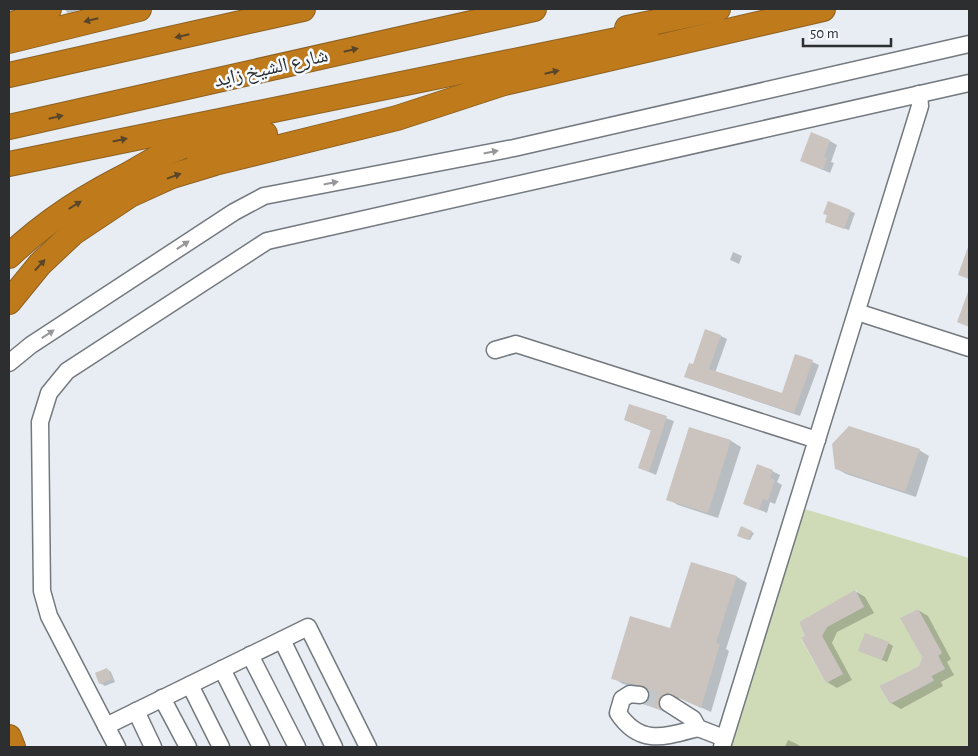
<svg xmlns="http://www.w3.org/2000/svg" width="978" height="756" font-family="'Alegreya Sans','Noto Naskh Arabic',sans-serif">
  <rect width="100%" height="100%" fill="#e7edf3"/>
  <!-- green -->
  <path fill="#cfdbb6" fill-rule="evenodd" d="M801,508L969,558V747H724ZM856,590L864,607L827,627L822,636L843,674L826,683L801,639L805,636L799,622ZM918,609L942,653L938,655L945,669L932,676L934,681L890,704L879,686L919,666L922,657L901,618Z"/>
  <!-- shadow -->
  <g fill="#0003">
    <polygon points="9,9 26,9 9,15"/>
    <polygon points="64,9 84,9 68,13"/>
    <polygon points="830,141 837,145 831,162 834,163 830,173 801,160"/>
    <polygon points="850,211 855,213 849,230 831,224"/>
    <polygon points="733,252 742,256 739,264 730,260"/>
    <polygon points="721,336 727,339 715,373 783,395 796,355 819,365 800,416 686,377"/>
    <polygon points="630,406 674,421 656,475 640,468 652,431 625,420"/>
    <polygon points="690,428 731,441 741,447 718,518 678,505 668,499"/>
    <polygon points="919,450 929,456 916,497 846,474 836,468"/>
    <polygon points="772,471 780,475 777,482 782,485 775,504 770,502 767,513 744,503"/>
    <polygon points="742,528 754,533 750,540 739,535"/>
    <polygon points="692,563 737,577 747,583 726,649 729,651 711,712 680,698 669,704 668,709 670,714 645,704 651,697 649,690 623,684 613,678 671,630"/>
    <polygon points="855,591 865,597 874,613 837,632 832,643 852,680 837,688 827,682 807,636"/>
    <polygon points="918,610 928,616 951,659 947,662 954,675 941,682 943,686 901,709 891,703 920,667 923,656"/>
    <polygon points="888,643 893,646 887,662 865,653"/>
    <polygon points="107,669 111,672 115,682 105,686 100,683"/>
    <polygon points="788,740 797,744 801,747 785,747"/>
  </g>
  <!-- building -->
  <g fill="#cac3be">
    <polygon points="811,132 830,140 824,157 827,158 823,170 800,161"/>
    <polygon points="828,201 851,210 844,229 825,222 827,215 823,214"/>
    <polygon points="968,247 969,247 969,279 958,275"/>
    <polygon points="968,292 969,292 969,327 957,322"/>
    <polygon points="705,329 721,335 709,369 782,393 795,354 813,360 794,413 684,377 689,363 693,364"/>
    <polygon points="629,404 667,416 649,472 638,468 651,430 624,420"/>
    <polygon points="849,426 920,449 905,492 835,469 832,444"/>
    <polygon points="689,427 731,440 708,513 666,500"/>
    <polygon points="757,464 773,470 770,478 775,480 768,501 763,499 759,510 743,504"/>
    <polygon points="741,526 752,531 748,540 737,536"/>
    <polygon points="691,562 737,576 716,643 720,644 701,708 668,693 659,698 658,703 661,710 643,704 650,696 645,687 611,679 630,616 670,628"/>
    <polygon points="855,590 864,607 827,627 822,636 843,674 826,683 801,638 805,636 799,622"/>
    <polygon points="918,609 942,653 938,656 945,669 931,676 934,680 890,704 879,686 919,666 922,657 900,618"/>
    <polygon points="865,633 889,642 882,660 858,651"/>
    <polygon points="107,668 112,679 99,684 95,673"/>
  </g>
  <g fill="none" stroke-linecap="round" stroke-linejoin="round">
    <!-- minor-tunnel -->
    <polyline stroke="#c2c7cc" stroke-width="16" stroke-dasharray="16 8" stroke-linecap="butt" points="640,695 668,703"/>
    <!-- minor casing -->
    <g stroke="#73797e" stroke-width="19">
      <g id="minor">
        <polyline points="857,312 969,348"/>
        <polyline points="495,350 516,344 817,440"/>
        <polyline points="9,363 31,345 234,212 264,196 514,148 969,44"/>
        <polyline points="282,640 334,747"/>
        <polyline points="250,655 297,747"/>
        <polyline points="222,669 261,747"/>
        <polyline points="190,685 221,747"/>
        <path d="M640,695L630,694L622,699L618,713C640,746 664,737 698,728"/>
        <polyline points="162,698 188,747"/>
        <polyline points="668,703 693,719 698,728 724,738"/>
        <polyline points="136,711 153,747"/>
        <polyline points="106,726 308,627 368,747"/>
        <polyline points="117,747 49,616 42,591 40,422 49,393 67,371 267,241 969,83"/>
        <polyline points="722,747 920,106 919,94"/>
      </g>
    </g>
    <!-- highway casing -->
    <g stroke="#8c6022" stroke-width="26">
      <g id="highway">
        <polyline points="9,26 49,9"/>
        <polyline points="627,28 718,9"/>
        <polyline points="9,41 139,9"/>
        <polyline points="9,75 303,9"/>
        <polyline points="9,127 534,9"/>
        <polyline points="196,150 265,134"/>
        <polyline points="9,164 646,34"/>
        <polyline points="124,177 162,155 213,134"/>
        <path d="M9,256C47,220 91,192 138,170"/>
        <polyline points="9,302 40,264 73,233 130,195 172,176 215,163 397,118 504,83 823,9"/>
        <polyline points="9,737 13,747"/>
      </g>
    </g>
    <!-- minor -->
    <use href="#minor" stroke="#fff" stroke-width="16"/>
    <!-- highway -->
    <use href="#highway" stroke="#bf7b1b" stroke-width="24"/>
  </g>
  <!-- one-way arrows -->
  <defs><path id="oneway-solid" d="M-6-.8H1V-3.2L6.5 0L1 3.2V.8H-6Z" transform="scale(1.25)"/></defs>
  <g fill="#58452a">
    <use href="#oneway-solid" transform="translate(91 20) rotate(166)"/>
    <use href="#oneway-solid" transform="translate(182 36) rotate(167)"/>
    <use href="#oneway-solid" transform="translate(351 50) rotate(-13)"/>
    <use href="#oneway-solid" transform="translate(552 72) rotate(-13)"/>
    <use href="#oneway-solid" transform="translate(56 117) rotate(-13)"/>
    <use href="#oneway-solid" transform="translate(120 140) rotate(-12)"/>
    <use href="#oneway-solid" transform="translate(174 176) rotate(-20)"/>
    <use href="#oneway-solid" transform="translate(75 205) rotate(-32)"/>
    <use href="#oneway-solid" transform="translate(40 265) rotate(-47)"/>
  </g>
  <g fill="#969698">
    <use href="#oneway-solid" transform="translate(491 152) rotate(-11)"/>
    <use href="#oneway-solid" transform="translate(331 183) rotate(-11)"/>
    <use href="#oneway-solid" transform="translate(183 245) rotate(-33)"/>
    <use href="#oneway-solid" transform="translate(48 334) rotate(-33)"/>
  </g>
  <g text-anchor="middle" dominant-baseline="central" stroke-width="5" stroke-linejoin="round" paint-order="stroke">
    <!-- street labels -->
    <g font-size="20" fill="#2c2e30" stroke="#f5faff">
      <text transform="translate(271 68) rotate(-13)">شارع الشيخ زايد</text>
    </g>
  </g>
  <!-- border -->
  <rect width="978" height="756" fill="none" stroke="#2c2e30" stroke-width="20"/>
  <!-- scale -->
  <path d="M803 38v8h88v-8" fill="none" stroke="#2c2e30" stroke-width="2.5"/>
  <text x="810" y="38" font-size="15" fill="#2c2e30" stroke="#f5faff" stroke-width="4" paint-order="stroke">50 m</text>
</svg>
